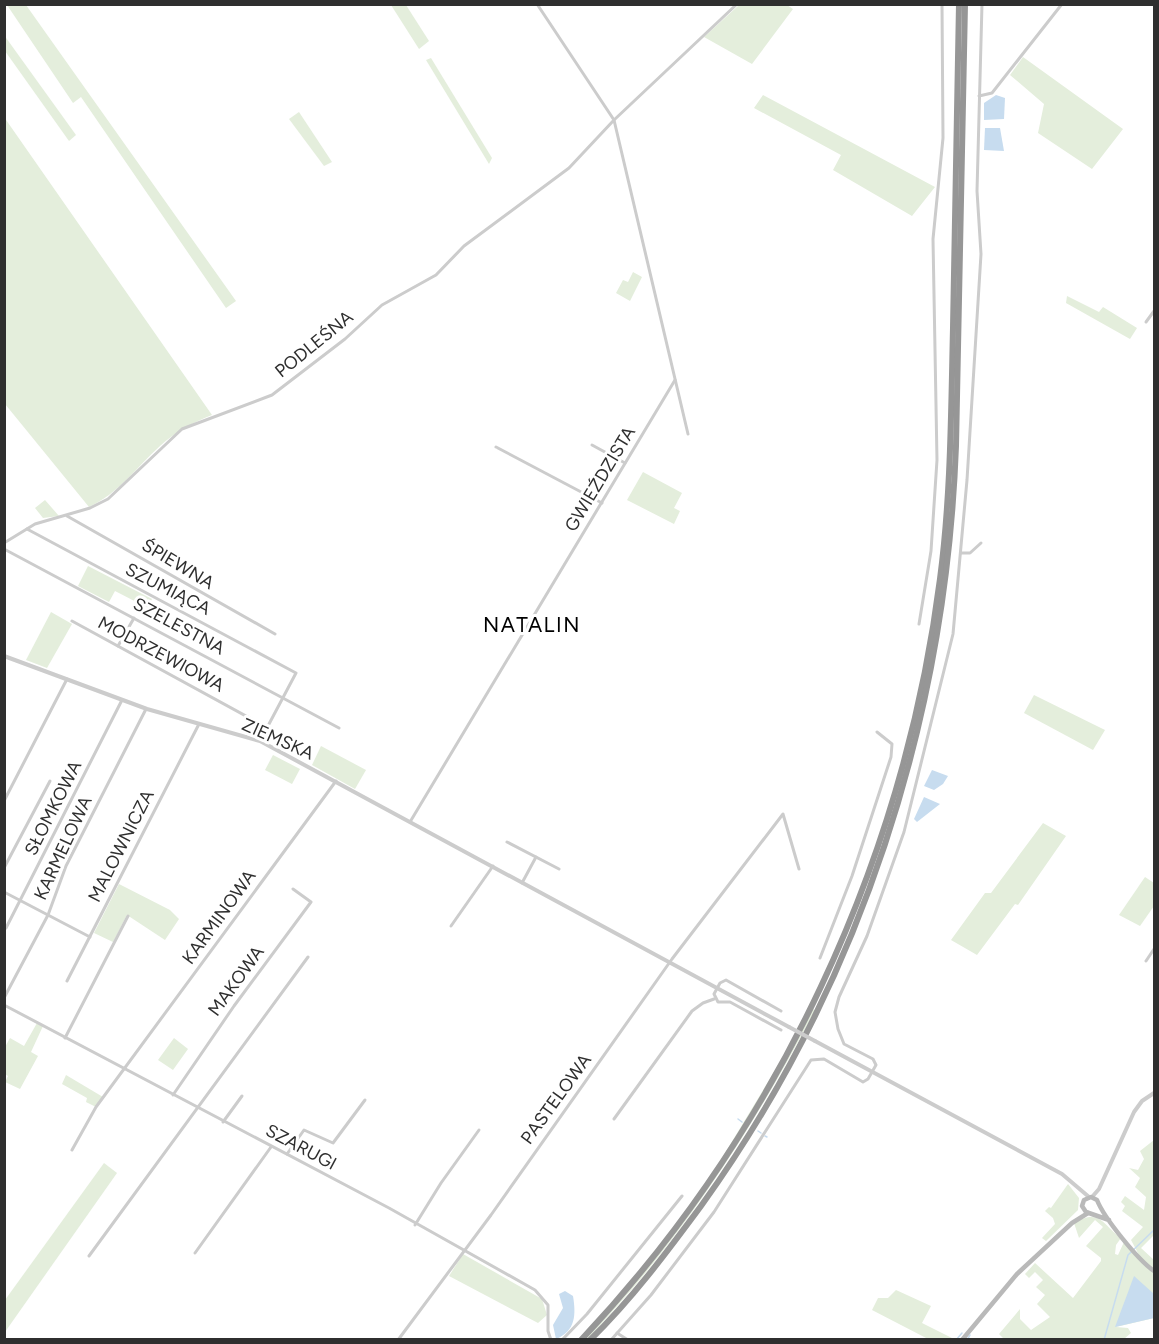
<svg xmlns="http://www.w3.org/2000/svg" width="1159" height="1344" font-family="Figtree,sans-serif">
  <rect width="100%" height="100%" fill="#fff"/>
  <!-- green -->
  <g fill="#e4eedc">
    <polygon points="7,5 26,5 236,301 226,308 81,97 73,103"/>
    <polygon points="391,5 406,5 429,41 419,49"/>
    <polygon points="739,5 787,5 793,9 752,64 704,37"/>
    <polygon points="4,35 76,135 69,141 5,51"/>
    <polygon points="1023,57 1123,129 1092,169 1038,133 1044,104 1010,75"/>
    <polygon points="431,58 492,158 489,164 426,60"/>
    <polygon points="763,95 778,103 935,187 912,216 833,170 841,155 754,108"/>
    <polygon points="299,112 332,162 324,166 289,119"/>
    <path d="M4,117L212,415C192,423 175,432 160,446C136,468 119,493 89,507L5,404Z"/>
    <polygon points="633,272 642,277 630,301 616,293 623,280 628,282"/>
    <polygon points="1067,296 1099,312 1103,307 1137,328 1130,339 1066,303"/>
    <polygon points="643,472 682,493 674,508 680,511 674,524 627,500"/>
    <polygon points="45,500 59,516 43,518 35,508"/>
    <polygon points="88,566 152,599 148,608 115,591 109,602 78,586"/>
    <polygon points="51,612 72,624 47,668 26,660"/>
    <polygon points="1034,695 1105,730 1093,750 1024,713"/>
    <polygon points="321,746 366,770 355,789 312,765"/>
    <polygon points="273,755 300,769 292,784 265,770"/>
    <polygon points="1043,823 1066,836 1018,905 1015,904 977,955 951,940 985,893 991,893"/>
    <polygon points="1145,877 1154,883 1154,906 1140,926 1119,915"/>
    <polygon points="119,884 170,910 179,919 165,940 127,915 113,942 94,933"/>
    <path d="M812,1009L815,1010C753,1129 680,1242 587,1339L584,1340L690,1211Z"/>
    <polygon points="37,1023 43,1026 31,1052 38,1056 20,1089 5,1082 8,1076 5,1074 5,1047 10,1038 24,1046"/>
    <polygon points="174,1038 188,1049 173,1070 158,1060"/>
    <polygon points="66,1075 103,1097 96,1107 86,1102 87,1098 62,1084"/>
    <path d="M1154,1140V1235L1141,1248L1154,1260V1318L1116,1327L1128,1328L1131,1333L1124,1339L1005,1340L999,1334L1020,1309V1319L1031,1330L1050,1317L1037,1304L1045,1295L1036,1287L1043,1280L1035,1272L1029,1278L1025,1274L1035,1263L1073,1298L1101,1261V1258L1086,1246L1103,1227L1095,1220L1079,1238L1074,1223C1100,1208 1102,1224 1121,1238L1116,1245L1115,1254L1118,1255L1124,1242L1139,1255L1131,1240L1143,1227L1122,1211L1125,1206L1121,1202L1125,1196L1144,1210L1146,1197L1135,1187L1140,1178L1129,1168L1138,1170L1144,1159L1140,1151Z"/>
    <polygon points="104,1163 117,1173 5,1332 5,1300"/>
    <polygon points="1068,1184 1079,1198 1078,1210 1046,1241 1042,1238 1055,1224 1053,1218 1045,1211 1049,1207 1051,1208"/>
    <polygon points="463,1254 542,1299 547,1315 538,1323 449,1276"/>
    <polygon points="896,1290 931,1306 922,1323 952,1338 928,1339 872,1310 878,1298 888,1298"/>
  </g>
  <!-- water -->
  <g fill="#c7dcef">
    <polygon points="996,95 1005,98 1004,119 984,120 984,103"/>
    <polygon points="985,128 1000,128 1004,151 984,150"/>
    <polygon points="932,770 948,776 943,784 934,790 924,786"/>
    <polygon points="924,797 940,804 917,822 914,819"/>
    <polygon points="1134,1276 1154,1294 1154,1318 1115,1327"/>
    <path d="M565,1291L573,1296C576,1314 576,1331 556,1339L553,1325L563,1308L559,1294Z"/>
  </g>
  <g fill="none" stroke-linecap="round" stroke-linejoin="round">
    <!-- stream -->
    <g stroke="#c7dcef" stroke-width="1.5">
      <polyline points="738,1119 742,1122"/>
      <polyline points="758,1131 761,1133"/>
      <polyline points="765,1136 767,1137"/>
      <polyline points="956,1340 962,1333"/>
      <polyline points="967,1340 970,1335"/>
      <polyline points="1104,1340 1128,1255 1154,1230"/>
    </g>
    <!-- minor -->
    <g stroke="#ccc" stroke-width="3">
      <polyline points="537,4 614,120 688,434"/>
      <polyline points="979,96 992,93 1062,4"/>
      <polyline points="1146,322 1154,311"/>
      <polyline points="592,445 625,463"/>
      <polyline points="496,447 602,503"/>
      <polyline points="67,516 275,634"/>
      <polyline points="27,529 296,673 260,741"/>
      <polyline points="4,543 35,524 90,508 108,499 182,429 272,395 345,339 382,305 436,275 464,246 569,168 614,120 737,4"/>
      <polyline points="4,549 339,728"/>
      <polyline points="961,553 970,553 981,543"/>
      <polyline points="72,621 268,728"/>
      <polyline points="919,624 931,551 937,460 933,239 943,138 942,4"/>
      <polyline points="118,646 134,618"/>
      <polyline points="4,801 67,679"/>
      <polyline points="410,822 675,380"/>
      <polyline points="507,842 559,869"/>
      <polyline points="4,868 50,781"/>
      <polyline points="522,883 536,857"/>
      <polyline points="4,892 90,937"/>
      <polyline points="451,926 493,866"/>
      <polyline points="6,928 122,700"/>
      <polyline points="820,958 852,876 891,757 892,744 877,732"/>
      <polyline points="1146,961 1154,949"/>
      <polyline points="67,981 199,724"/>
      <polyline points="4,998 48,915 66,866 146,709"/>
      <polyline points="4,1005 389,1208 535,1290 548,1305 548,1331 551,1340"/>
      <polyline points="781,1011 726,980 720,983 714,994 718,1002 730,1002 781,1030"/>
      <polyline points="65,1038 128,916"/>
      <polyline points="173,1095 234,1006 311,902 293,889"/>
      <polyline points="614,1119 692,1011 703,1003 714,999"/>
      <polyline points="223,1122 242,1096"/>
      <polyline points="72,1150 96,1107 336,781"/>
      <polyline points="287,1154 304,1130 333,1143 365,1100"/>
      <polyline points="415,1225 441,1183 479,1130"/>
      <polyline points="195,1253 271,1147"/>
      <polyline points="89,1256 308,957"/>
      <polyline points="617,1333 628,1340"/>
      <polyline points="398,1340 491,1215 672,959 783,814 799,869"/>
      <polyline points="562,1340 587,1314 682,1196"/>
      <polyline points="611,1340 651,1295 714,1212 811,1060 824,1059 863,1082 868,1079 876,1065 873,1059 844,1044 838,1029 835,1012 839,997 867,936 904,832 953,634 967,480 981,254 977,191 982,4"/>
    </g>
    <!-- tertiary -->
    <g stroke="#ccc" stroke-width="4">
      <polyline points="4,656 147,709 260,741 789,1027"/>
      <polyline points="815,1041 1062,1174 1089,1197"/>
      <polyline points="1092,1197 1099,1189 1134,1112 1142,1101 1154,1093"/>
    </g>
    <!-- secondary -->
    <g stroke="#b9b9b9" stroke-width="4.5">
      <path d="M1109,1220L1086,1212L1082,1206L1084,1200L1091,1197L1097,1200C1104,1218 1138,1260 1154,1271"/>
      <polyline points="962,1340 1017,1274 1072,1223 1088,1213"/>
    </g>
    <!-- motorway -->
    <g stroke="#969696" stroke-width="6">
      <path d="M581,1340C777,1132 904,862 940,579C951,495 951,412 953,328C955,220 957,112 959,4"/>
      <path d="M590,1340C632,1299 667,1252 701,1206C861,984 946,718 956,446L965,4"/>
    </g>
    <!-- tertiary-bridge -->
    <polyline stroke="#ccc" stroke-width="4" points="789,1027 815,1041"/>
  </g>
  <g text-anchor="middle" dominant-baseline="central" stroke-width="6" stroke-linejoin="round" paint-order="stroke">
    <!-- street labels -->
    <g font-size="18" fill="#2f2f2f" stroke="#fff">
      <text transform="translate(314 344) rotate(-39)">PODLEŚNA</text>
      <text transform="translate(600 479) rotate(-59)">GWIEŹDZISTA</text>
      <text transform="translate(178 564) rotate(31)">ŚPIEWNA</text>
      <text transform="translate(168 589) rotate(27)">SZUMIĄCA</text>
      <text transform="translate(179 626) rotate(28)">SZELESTNA</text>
      <text transform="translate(161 654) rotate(28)">MODRZEWIOWA</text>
      <text transform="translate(278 739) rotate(24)">ZIEMSKA</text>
      <text transform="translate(53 808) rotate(-63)">SŁOMKOWA</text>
      <text transform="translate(121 846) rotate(-63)">MALOWNICZA</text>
      <text transform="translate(63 848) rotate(-65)">KARMELOWA</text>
      <text transform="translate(219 917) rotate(-54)">KARMINOWA</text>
      <text transform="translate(236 981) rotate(-54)">MAKOWA</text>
      <text transform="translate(556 1099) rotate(-54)">PASTELOWA</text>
      <text transform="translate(301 1147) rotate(28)">SZARUGI</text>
    </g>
    <!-- quarter labels -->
    <g font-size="21" letter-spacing="1.5" fill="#000" stroke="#fff">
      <text x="532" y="624">NATALIN</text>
    </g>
  </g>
  <!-- border -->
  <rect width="1159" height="1344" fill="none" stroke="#2f2f2f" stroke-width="12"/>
</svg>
